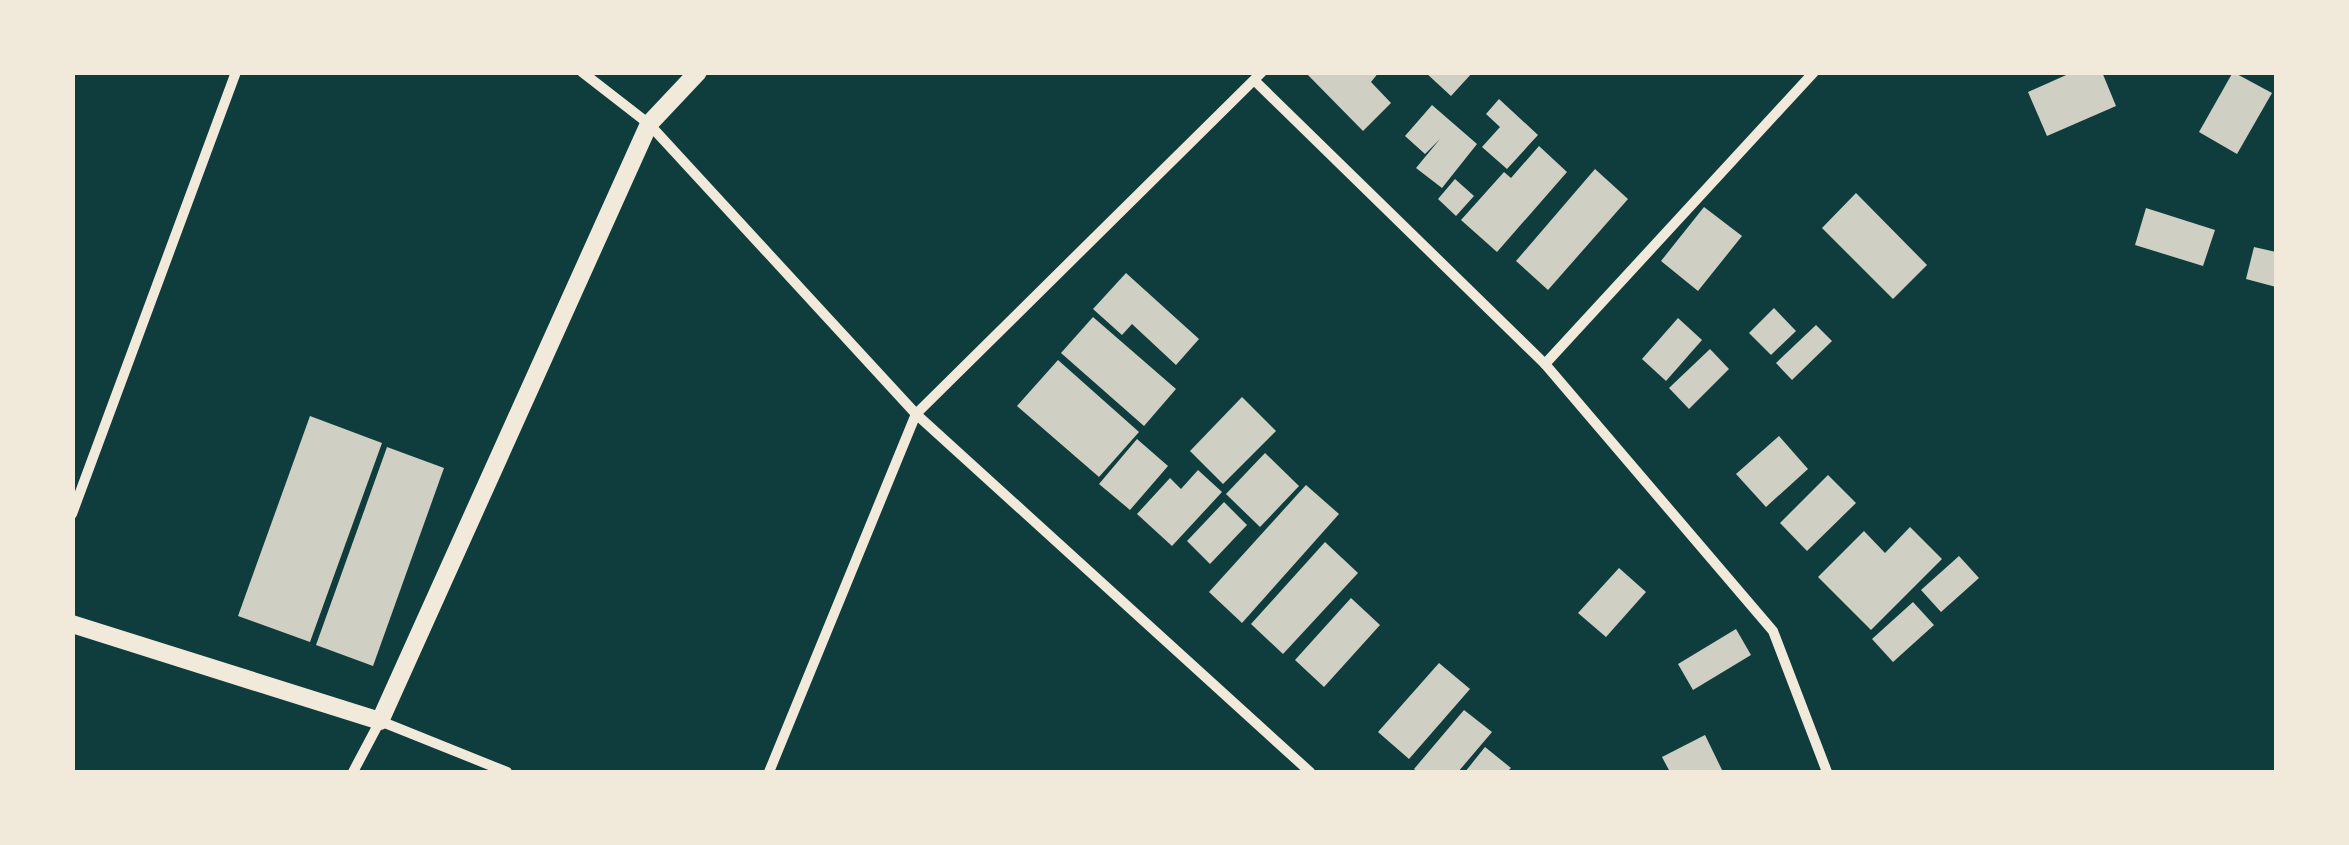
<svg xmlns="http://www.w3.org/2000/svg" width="2349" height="845" font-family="Ubuntu,sans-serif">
  <rect width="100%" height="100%" fill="#0f3d3e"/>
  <!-- building -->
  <g fill="#cfcfc3">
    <polygon points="1305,72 1379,72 1371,82 1391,103 1363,131"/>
    <polygon points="1425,72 1473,72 1451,96"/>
    <polygon points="2073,72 2102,72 2116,106 2047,136 2028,92"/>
    <polygon points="2233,72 2272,93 2237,154 2199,132"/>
    <polygon points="1499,99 1538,135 1507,169 1482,147 1500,127 1486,114"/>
    <polygon points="1432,105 1477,144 1442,188 1416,168 1440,139 1425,154 1405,136"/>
    <polygon points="1539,146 1567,172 1497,252 1461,220 1504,172 1511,178"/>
    <polygon points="1595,169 1628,199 1548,290 1516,261"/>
    <polygon points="1455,179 1474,196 1456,216 1438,199"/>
    <polygon points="1856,193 1927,265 1893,299 1822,228"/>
    <polygon points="1704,207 1742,236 1698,291 1661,261"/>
    <polygon points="2146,208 2215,230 2203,266 2135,245"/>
    <polygon points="2254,247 2276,252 2276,287 2246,279"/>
    <polygon points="1126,273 1199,339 1176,365 1132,324 1122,335 1093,309"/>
    <polygon points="1774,308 1796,331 1771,355 1749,333"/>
    <polygon points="1093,317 1176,389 1144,426 1061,353"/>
    <polygon points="1678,318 1702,340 1666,381 1642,359"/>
    <polygon points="1816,325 1832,341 1792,380 1776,363"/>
    <polygon points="1710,349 1729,369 1689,409 1669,388"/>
    <polygon points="1058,360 1139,432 1099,477 1017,406"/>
    <polygon points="1242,397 1276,431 1223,484 1190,451"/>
    <polygon points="310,416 382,443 310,642 238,616"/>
    <polygon points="1779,436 1808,469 1766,507 1736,474"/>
    <polygon points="1137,439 1168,466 1130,510 1099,484"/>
    <polygon points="387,447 444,468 373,666 316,645"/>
    <polygon points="1265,453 1299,486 1260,527 1226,494"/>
    <polygon points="1198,470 1222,492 1172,546 1137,514 1170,478 1181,489"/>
    <polygon points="1828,475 1856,503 1807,551 1780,523"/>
    <polygon points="1306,485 1339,514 1242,623 1209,592"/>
    <polygon points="1224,502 1247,525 1210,564 1187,541"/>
    <polygon points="1910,527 1942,559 1871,630 1818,577 1864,531 1885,553"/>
    <polygon points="1325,542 1358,573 1283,654 1251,624"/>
    <polygon points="1959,556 1979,578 1941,612 1921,590"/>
    <polygon points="1619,568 1646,592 1606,637 1578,613"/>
    <polygon points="1351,598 1380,625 1324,687 1295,660"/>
    <polygon points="1913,602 1934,625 1893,662 1872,639"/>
    <polygon points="1736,629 1751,655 1693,690 1678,664"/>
    <polygon points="1439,663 1470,689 1409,759 1378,732"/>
    <polygon points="1464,710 1492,732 1458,772 1418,772 1414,769"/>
    <polygon points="1705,735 1723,772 1670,772 1662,757"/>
    <polygon points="1485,747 1511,768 1507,772 1465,772"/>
  </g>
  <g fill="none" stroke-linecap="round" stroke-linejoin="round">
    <!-- minor -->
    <g stroke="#f1e9da" stroke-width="10">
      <polyline points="582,72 649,124 916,414 1310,772"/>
      <polyline points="1255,81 1545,364 1773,631 1827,772"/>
      <polyline points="1545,364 1814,72"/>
      <polyline points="72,514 236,72"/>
      <polyline points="353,772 380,721 507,772"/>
      <polyline points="769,772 916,414 1262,72"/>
    </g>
    <!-- tertiary -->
    <polyline stroke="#f1e9da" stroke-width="18" points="72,624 380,721 649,124 698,72"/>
  </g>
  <!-- border -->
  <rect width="2349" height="845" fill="none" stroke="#f1e9da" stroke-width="150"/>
</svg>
